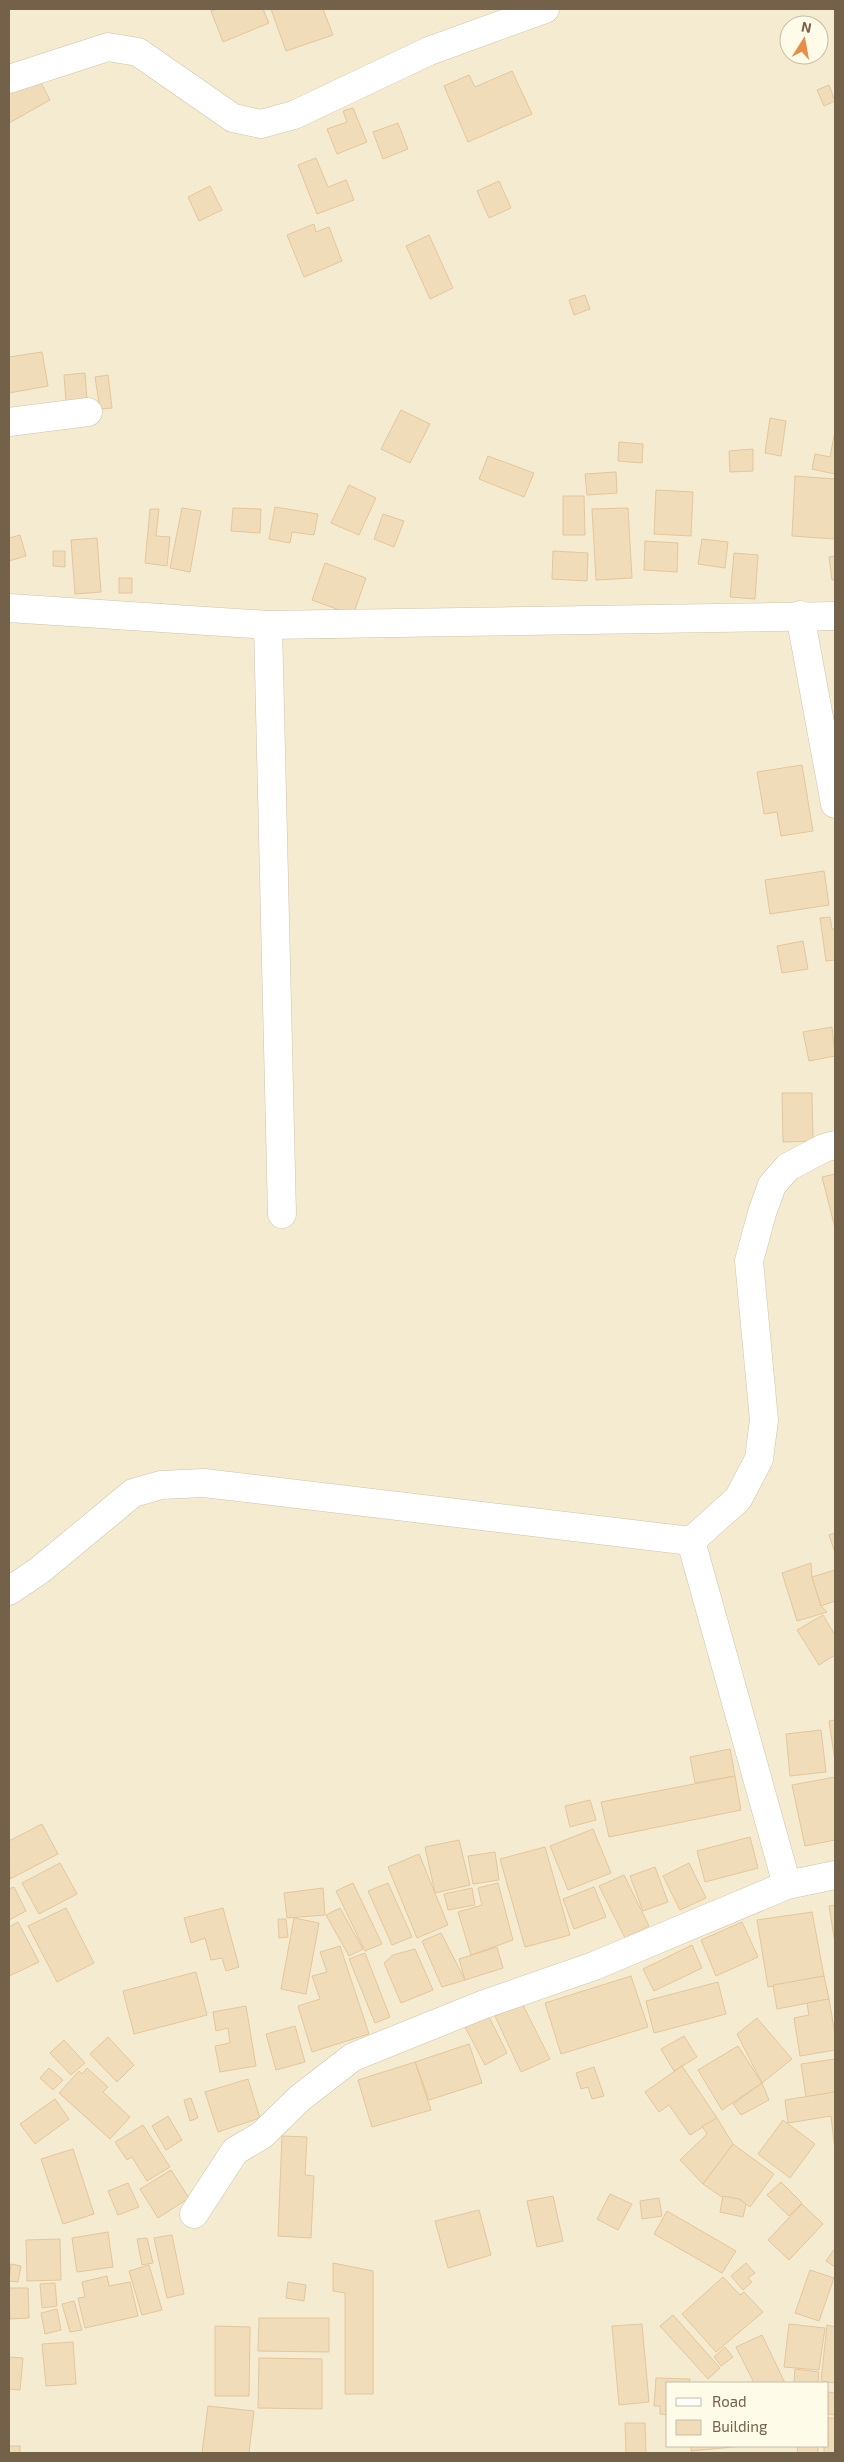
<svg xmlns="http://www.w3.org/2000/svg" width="844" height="2462" font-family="'Exo 2',sans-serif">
  <rect width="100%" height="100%" fill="#fcf8e3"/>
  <!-- residential -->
  <path fill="#f4ebd1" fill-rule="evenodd" d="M9,9H835V2453H9ZM789,25H819V55H789ZM668,2383H828V2446H668Z"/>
  <!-- building -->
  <g fill="#f1dcba" stroke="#e4c69b">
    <polygon points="218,9 263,9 269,23 223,42 211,11"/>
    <polygon points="271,9 323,9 333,35 286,51"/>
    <polygon points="512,71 532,114 468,142 444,86 469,75 475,87"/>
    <polygon points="37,75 50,100 9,123 9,91"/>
    <polygon points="829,85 835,101 824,106 817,90"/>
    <polygon points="353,108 367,142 337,154 327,129 347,122 343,111"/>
    <polygon points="398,123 408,149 383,159 373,132"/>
    <polygon points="316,158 328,187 346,180 354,200 317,214 298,165"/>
    <polygon points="499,181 511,208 489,218 477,191"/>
    <polygon points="210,186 222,210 199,221 188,197"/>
    <polygon points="314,224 316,232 329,227 342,261 304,277 287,235"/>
    <polygon points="429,235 453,288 430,299 406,246"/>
    <polygon points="585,295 590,309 574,315 569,300"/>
    <polygon points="42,352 48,386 9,393 9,357"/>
    <polygon points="85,373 87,400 66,402 64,375"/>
    <polygon points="108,375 112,408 100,409 95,377"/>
    <polygon points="401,410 430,424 410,463 381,449"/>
    <polygon points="770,418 786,421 781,456 765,453"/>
    <polygon points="835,431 835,474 812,469 815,454 830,457"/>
    <polygon points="619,442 643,444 642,463 618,461"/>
    <polygon points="753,449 753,471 730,472 729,451"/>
    <polygon points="488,456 534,473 524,497 479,479"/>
    <polygon points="616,472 617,493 587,495 585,474"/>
    <polygon points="795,476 835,479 835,539 792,536"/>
    <polygon points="349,485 376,498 359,535 331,523"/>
    <polygon points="656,490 693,492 691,536 654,534"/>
    <polygon points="563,496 584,496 585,535 563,535"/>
    <polygon points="275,507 318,514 314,535 292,532 290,543 269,539"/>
    <polygon points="182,508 201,511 190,572 170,568"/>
    <polygon points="233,508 261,509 260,533 231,531"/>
    <polygon points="628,508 632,578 596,580 592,509"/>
    <polygon points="150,509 159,509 156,536 170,537 167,566 145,563"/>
    <polygon points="383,514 404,521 394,547 374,539"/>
    <polygon points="20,535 26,556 9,561 9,538"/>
    <polygon points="97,538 101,592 75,594 71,540"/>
    <polygon points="702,539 728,542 725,568 698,564"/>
    <polygon points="645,541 678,543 677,572 644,570"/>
    <polygon points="53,551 65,551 65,567 53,566"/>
    <polygon points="553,551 588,553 587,581 552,579"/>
    <polygon points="734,553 758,555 755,599 730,597"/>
    <polygon points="835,556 835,580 832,580 829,557"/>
    <polygon points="325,563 366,578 353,615 312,600"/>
    <rect x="119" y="578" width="13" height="15"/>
    <polygon points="802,765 813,831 781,836 777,812 764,814 757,772"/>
    <polygon points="824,871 829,905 770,914 765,880"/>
    <polygon points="830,917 832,929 835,929 835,960 826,961 820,918"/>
    <polygon points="803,941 808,969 782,973 777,946"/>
    <polygon points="832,1027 835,1056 809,1061 803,1032"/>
    <polygon points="782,1093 812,1093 813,1141 783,1142"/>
    <polygon points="835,1174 835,1228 822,1177"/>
    <polygon points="835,1533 835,1553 829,1535"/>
    <polygon points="811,1563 812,1577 821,1606 827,1612 797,1621 782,1573"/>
    <polygon points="835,1570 835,1601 821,1606 812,1577"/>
    <polygon points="823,1615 835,1635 835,1655 819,1665 797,1630"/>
    <polygon points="835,1720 835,1761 829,1721"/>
    <polygon points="821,1730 826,1772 790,1776 786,1734"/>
    <polygon points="730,1749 735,1776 695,1783 690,1757"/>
    <polygon points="735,1776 741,1810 609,1837 601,1802"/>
    <polygon points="835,1777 835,1840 805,1846 792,1785"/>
    <polygon points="590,1800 596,1820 570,1827 565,1806"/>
    <polygon points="42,1824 58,1854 10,1879 9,1841"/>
    <polygon points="593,1829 611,1873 568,1890 550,1846"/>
    <polygon points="750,1837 758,1868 705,1882 697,1851"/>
    <polygon points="459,1840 470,1885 435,1893 425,1847"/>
    <polygon points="545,1847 570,1935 525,1947 500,1859"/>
    <polygon points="495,1852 499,1880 473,1884 468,1856"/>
    <polygon points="419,1854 448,1925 417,1938 388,1867"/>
    <polygon points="60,1863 77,1894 39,1914 22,1883"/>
    <polygon points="689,1863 706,1898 680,1910 663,1876"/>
    <polygon points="655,1867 668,1902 643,1911 630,1876"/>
    <polygon points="624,1875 649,1926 625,1938 599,1886"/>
    <polygon points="353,1883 382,1944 365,1951 336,1891"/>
    <polygon points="388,1883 412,1937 392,1945 368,1891"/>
    <polygon points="498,1883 513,1940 471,1955 458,1912 482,1905 478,1888"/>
    <polygon points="14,1887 26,1911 9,1920 9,1889"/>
    <polygon points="594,1887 606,1917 574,1929 563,1899"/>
    <polygon points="323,1888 325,1915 287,1918 284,1893"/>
    <polygon points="472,1888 475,1905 448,1910 444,1894"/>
    <polygon points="835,1905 835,1943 829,1906"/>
    <polygon points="66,1908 94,1963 57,1982 28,1926"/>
    <polygon points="223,1908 239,1967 226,1971 222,1958 211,1960 205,1938 191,1943 184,1918"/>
    <polygon points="340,1908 363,1949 349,1956 326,1915"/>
    <polygon points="812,1912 824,1976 768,1987 757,1920"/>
    <polygon points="294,1918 319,1923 306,1994 281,1989"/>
    <polygon points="278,1919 286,1919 288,1937 279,1938"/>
    <polygon points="18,1922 39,1962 9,1976 9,1927"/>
    <polygon points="742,1922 758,1957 716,1976 701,1940"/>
    <polygon points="441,1933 465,1980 442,1987 422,1941"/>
    <polygon points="692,1945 702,1968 654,1991 643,1969"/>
    <polygon points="340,1946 369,2034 312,2052 298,2006 320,1999 312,1976 327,1972 320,1952"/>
    <polygon points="497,1947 503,1968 465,1980 459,1959"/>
    <polygon points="415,1949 433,1990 401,2003 384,1963 393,1955"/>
    <polygon points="365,1953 390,2017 375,2023 349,1959"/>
    <polygon points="196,1972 207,2015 134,2034 123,1991"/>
    <polygon points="631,1976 648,2027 561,2054 545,2003"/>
    <polygon points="824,1976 829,1999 777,2009 773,1985"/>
    <polygon points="718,1982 726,2014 654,2033 646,2001"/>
    <polygon points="829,1999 835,2034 835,2050 800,2056 794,2018 809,2015 807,2003"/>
    <polygon points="522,2003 550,2059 521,2072 495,2016"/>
    <polygon points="246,2006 256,2066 220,2072 215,2046 230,2043 228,2028 216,2031 213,2012"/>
    <polygon points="488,2015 507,2053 485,2065 465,2027"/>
    <polygon points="757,2018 792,2059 762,2083 737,2034"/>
    <polygon points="295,2026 305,2062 276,2070 266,2034"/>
    <polygon points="684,2036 697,2057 674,2071 661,2049"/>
    <polygon points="108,2037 134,2065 117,2082 90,2054"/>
    <polygon points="64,2040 85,2063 71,2075 50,2053"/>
    <polygon points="469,2044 482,2083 429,2100 415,2062"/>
    <polygon points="738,2046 762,2083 722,2110 698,2070"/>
    <polygon points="835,2059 835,2092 806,2097 801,2064"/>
    <polygon points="415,2062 431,2110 372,2127 358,2080"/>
    <polygon points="682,2066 717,2118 690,2135 669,2105 659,2112 645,2092"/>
    <polygon points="594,2067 604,2096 592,2099 588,2087 581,2089 576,2073"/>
    <polygon points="49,2068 63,2080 53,2090 40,2078"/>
    <polygon points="87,2068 108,2087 103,2092 130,2117 110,2139 59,2093 79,2071 82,2074"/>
    <polygon points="248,2079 260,2118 218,2132 205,2092"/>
    <polygon points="762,2083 769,2100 741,2115 733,2104"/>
    <polygon points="835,2092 835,2150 831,2116 788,2123 785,2100"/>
    <polygon points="191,2098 198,2118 190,2121 184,2100"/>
    <polygon points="55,2099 69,2119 35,2144 20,2124"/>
    <polygon points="168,2116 182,2140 166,2150 152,2126"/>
    <polygon points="717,2118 733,2144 703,2184 680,2160 707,2134 702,2126"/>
    <polygon points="783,2120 815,2144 790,2178 758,2154"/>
    <polygon points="143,2125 170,2167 147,2181 132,2157 127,2160 115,2142"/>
    <polygon points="282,2136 307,2137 305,2175 314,2176 311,2238 278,2236"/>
    <polygon points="733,2144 774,2174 750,2207 739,2199 722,2197 703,2184"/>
    <polygon points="73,2149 94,2214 63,2224 41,2159"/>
    <polygon points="171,2170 189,2198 158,2218 140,2189"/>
    <polygon points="781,2182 802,2203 789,2216 767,2195"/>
    <polygon points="128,2183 139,2207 118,2215 108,2191"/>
    <polygon points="610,2194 632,2204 618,2230 597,2219"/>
    <polygon points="553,2196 563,2241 537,2247 527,2201"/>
    <polygon points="723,2196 739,2199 746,2204 743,2217 720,2212"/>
    <polygon points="659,2198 662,2216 642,2219 640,2201"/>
    <polygon points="802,2204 823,2224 789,2260 768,2240"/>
    <polygon points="479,2210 491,2255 448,2268 435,2221"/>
    <polygon points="667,2211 736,2251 722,2273 654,2234"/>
    <polygon points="108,2232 113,2267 77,2272 72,2238"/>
    <polygon points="172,2235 184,2294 167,2298 154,2238"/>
    <polygon points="147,2238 153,2263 142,2265 137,2239"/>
    <polygon points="60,2239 61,2280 27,2281 26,2240"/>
    <polygon points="835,2248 835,2267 826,2261"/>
    <polygon points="333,2263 373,2271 373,2394 345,2394 345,2293 333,2291"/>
    <polygon points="746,2263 755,2273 748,2278 752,2282 743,2290 731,2276"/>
    <polygon points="11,2264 21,2266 18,2282 9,2281"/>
    <polygon points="149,2265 162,2310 142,2315 129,2271"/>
    <polygon points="810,2270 834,2278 819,2321 795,2313"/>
    <polygon points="107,2276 109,2286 130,2282 138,2316 85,2328 78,2298 85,2297 82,2282"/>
    <polygon points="723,2277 740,2295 744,2292 763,2312 716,2352 682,2314"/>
    <polygon points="288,2282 306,2285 304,2301 286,2298"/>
    <polygon points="55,2283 57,2306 42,2308 40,2284"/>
    <polygon points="9,2288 28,2288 29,2318 10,2319"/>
    <polygon points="74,2301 82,2330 70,2332 62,2304"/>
    <polygon points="57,2309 61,2330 45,2334 41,2313"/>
    <polygon points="673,2315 720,2368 708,2379 660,2326"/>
    <polygon points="259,2318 329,2318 329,2352 258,2351"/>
    <polygon points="642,2324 649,2402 619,2405 612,2326"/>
    <polygon points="789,2324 825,2328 819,2370 784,2367"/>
    <polygon points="827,2325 835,2327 835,2383 821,2381"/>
    <polygon points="215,2326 250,2327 249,2396 215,2396"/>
    <polygon points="762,2335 785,2383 754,2383 736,2347"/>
    <polygon points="73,2342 76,2384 46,2386 42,2344"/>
    <polygon points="725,2347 733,2357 721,2366 714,2357"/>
    <polygon points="9,2357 23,2358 20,2390 9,2389"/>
    <polygon points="259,2358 322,2359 322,2409 258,2408"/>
    <polygon points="795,2369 819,2372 818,2383 794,2383"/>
    <polygon points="656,2378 690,2379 689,2383 668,2383 668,2415 660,2414 660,2406 654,2406"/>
    <polygon points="828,2392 835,2393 835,2415 828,2414"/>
    <polygon points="208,2406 254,2411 249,2453 202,2453"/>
    <polygon points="828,2418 835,2418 835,2453 824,2453 824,2446 828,2446"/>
    <polygon points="625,2423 645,2423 646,2453 626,2453"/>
    <rect x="9" y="2446" width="11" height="7"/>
    <polygon points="691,2446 743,2446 691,2451"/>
    <polygon points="797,2446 818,2446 818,2453 798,2453"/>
  </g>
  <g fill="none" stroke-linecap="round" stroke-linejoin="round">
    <!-- street casing -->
    <g stroke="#cfc3ac" stroke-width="29">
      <g id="street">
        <polyline points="9,79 108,47 138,52 233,118 261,124 294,115 429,51 545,9"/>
        <polyline points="9,422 88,412"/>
        <polyline points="9,608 268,625 835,616"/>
        <polyline points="800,615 835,804"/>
        <polyline points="268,625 282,1214"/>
        <polyline points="9,1591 40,1570 133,1493 161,1485 204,1483 691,1541"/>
        <polyline points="787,1885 691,1541 738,1499 759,1459 764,1420 749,1261 762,1213 772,1185 788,1167 824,1148 835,1145"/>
        <polyline points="194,2214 235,2151 262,2135 300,2098 353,2057 482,2005 594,1966 787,1885 835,1875"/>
      </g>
    </g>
    <!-- street -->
    <use href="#street" stroke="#fff" stroke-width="28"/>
  </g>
  <!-- border -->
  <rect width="844" height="2462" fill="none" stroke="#746149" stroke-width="20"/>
  <!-- legend -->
  <rect x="666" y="2382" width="162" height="65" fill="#fffbe9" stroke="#c7bda9"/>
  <rect x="676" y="2398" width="25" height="8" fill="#ffffff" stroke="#c7bda9"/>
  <text x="712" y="2407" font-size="15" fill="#746149">Road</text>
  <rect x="676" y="2420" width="25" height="15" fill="#f1dcba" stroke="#c7bda9"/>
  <text x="712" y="2432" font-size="15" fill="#746149">Building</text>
  <!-- north arrow -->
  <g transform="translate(804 40) rotate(11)"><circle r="24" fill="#fffbe9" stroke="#c7bda9"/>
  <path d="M0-4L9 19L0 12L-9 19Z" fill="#e68d48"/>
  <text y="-8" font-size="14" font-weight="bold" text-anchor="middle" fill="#746149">N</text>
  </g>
</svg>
